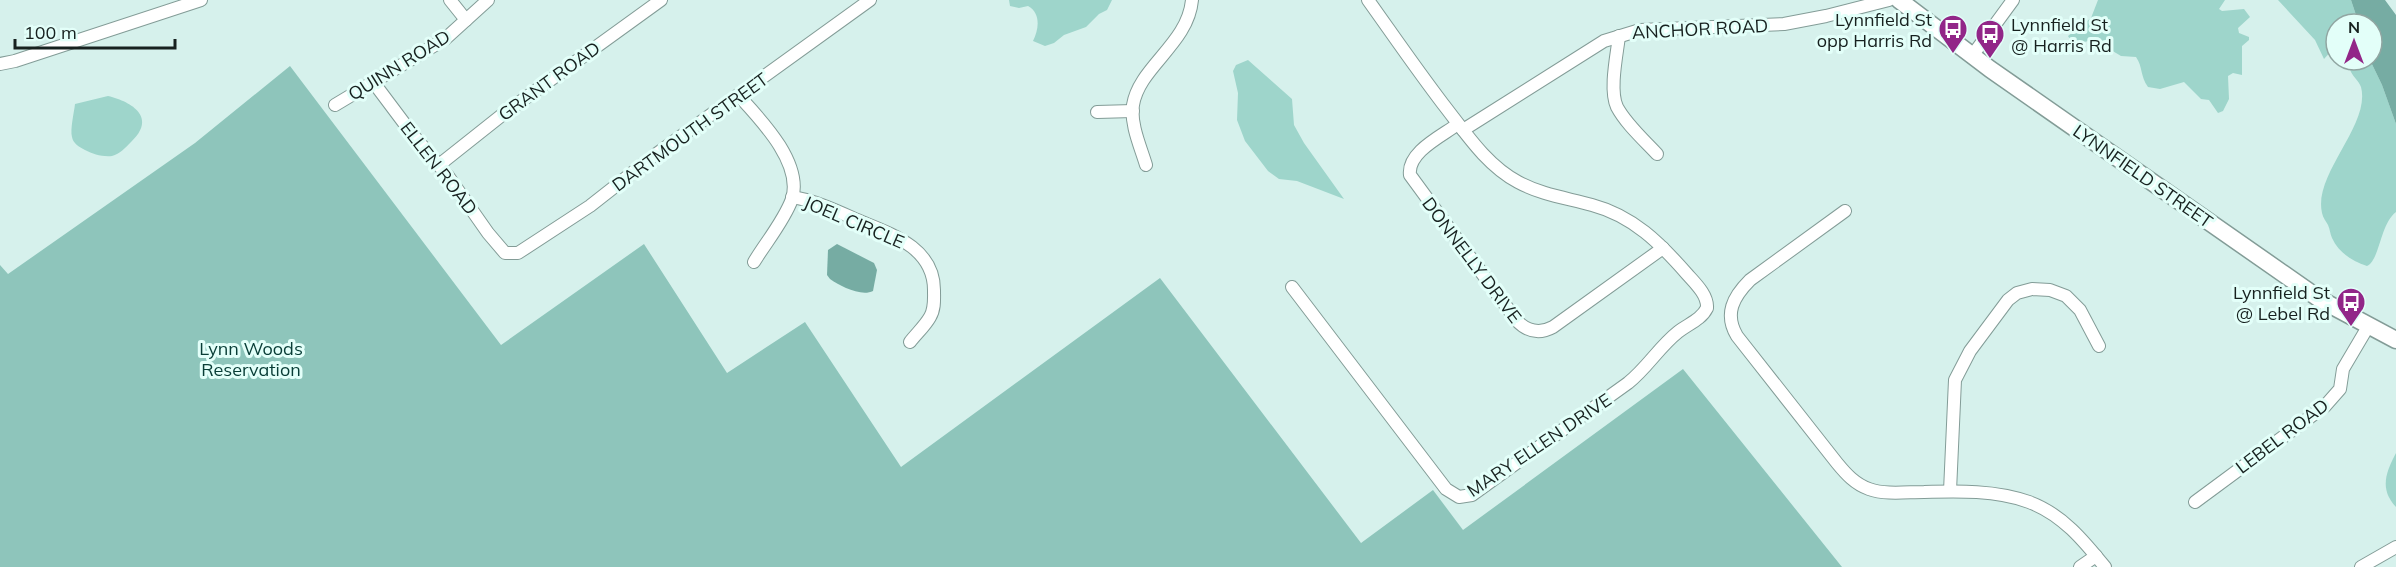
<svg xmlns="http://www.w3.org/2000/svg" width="2396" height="567" font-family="Mulish,sans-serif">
  <rect width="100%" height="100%" fill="#d6f1ec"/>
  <!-- green -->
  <g fill="#9ed5cb">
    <path d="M1009,0H1112L1107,10L1099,14L1086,27L1064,35L1054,43L1045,46L1033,41C1039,29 1041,13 1028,6L1019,8L1010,6Z"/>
    <path d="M2098,0H2225L2219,9L2222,11L2244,9L2250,17L2238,28L2239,33L2249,37V40L2242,46V75L2233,73L2228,76L2229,99L2223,111L2218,113L2209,100L2201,99L2184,82L2160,89L2148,87C2140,76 2143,67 2136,57L2121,56L2106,47H2098L2089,41L2073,44L2068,36L2091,18Z"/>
    <polygon points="2278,0 2351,0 2359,24 2336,24 2336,51 2333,49 2324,59 2315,40"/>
    <polygon points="1248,60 1292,99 1294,125 1304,143 1344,199 1297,181 1279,179 1268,171 1245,141 1237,120 1238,93 1233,71 1236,65"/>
    <path d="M2346,60H2370L2382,85L2396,124V212C2380,224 2380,260 2367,266C2352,261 2339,253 2332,238C2330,234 2330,229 2328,225C2326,221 2323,218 2322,213C2313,174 2371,125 2361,87C2359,81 2354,78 2351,72C2349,68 2350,65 2346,60Z"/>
    <path d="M108,96C133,102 157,118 131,142C125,148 120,154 112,156C102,157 93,154 85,150C79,147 73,143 72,137C70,129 74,113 75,104Z"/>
    <path d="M2396,453V507C2379,489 2386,472 2396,453Z"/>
  </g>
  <!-- forest -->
  <polygon fill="#8ec5bb" points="290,66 501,345 644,244 727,373 805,322 901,467 1160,278 1361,543 1433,490 1463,530 1683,369 1842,567 0,567 0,265 8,274 195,143"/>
  <!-- water -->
  <g fill="#76aca3">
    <polygon points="2351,0 2385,0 2396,15 2396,124 2382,85 2370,60 2372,60 2372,24 2359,24"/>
    <path d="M837,244L874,263L877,270L873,291C861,297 840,286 830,279L827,275L828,250Z"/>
  </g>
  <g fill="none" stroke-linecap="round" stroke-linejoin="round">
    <!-- minor casing -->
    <g stroke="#839c97" stroke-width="14">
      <g id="minor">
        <polyline points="450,0 466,20"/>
        <path d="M1619,36C1617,54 1609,90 1617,107C1626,124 1644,140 1657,154"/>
        <polyline points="1972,56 2013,0"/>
        <polyline points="0,64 15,61 201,0"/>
        <polyline points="374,83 413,135 448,176 488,233 505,253 518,253 590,206 655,155 870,0"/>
        <path d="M739,96C761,120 803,163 792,199C784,221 766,242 754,262"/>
        <polyline points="335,105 445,39 488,0"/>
        <polyline points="1097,112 1133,111"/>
        <path d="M1458,124C1442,136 1407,152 1410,175L1517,321C1528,332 1540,334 1553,327L1663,248"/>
        <polyline points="1463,130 1604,41 1640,30 1784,24 1826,16 1889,0"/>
        <polyline points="439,165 502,115 661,0"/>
        <path d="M1146,165C1141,148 1130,124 1133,105C1139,67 1188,44 1192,0"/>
        <path d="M792,197C817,201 839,212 862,222C894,235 934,249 934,290C934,299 935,309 930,317C925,326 916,334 910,342"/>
        <path d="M1845,211L1750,280C1733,297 1724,314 1737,336L1837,463C1846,474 1855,484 1869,489C1886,495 1906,492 1924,492C1958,491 1996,490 2029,502C2062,514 2084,541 2105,567"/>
        <path d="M1292,287L1446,489L1459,497L1472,495L1628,383C1647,368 1659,347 1678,332C1688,324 1701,320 1707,308C1708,295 1695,283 1687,274C1660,243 1633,216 1592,205C1567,198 1542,195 1518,182C1486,165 1465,132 1443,104C1417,70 1393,35 1368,0"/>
        <polyline points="1950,491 1955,380 1970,351 2008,300 2017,293 2032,289 2050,290 2066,296 2080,310 2099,346"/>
        <polyline points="2195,502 2325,406 2340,389 2343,369 2369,325"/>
        <polyline points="2080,567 2096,556"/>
        <polyline points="2361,567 2396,547"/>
      </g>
    </g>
    <!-- major casing -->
    <g stroke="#839c97" stroke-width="19">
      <polyline id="major" points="1899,0 1990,69 2321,300 2396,340"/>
    </g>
    <!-- minor -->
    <use href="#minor" stroke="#fff" stroke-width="12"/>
    <!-- major -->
    <use href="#major" stroke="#fff" stroke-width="16"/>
  </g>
  <!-- icons -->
  <defs>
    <g id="bus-pin" transform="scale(1.5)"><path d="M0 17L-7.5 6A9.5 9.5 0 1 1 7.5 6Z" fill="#922688" stroke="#e3fff9"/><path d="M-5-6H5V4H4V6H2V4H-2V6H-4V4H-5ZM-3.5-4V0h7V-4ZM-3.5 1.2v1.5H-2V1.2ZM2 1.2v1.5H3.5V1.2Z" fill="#fff"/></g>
  </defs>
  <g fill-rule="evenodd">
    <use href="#bus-pin" x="1953" y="29"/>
    <use href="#bus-pin" x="1990" y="34"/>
    <use href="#bus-pin" x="2351" y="302"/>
  </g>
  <g text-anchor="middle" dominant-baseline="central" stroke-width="6" stroke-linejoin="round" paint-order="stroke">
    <!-- poi labels -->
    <g font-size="18" fill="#17211f" stroke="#e3fff9" text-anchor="end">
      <text x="1932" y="19">Lynnfield St<tspan x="1932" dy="21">opp Harris Rd</tspan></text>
      <text x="2011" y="24" text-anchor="start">Lynnfield St<tspan x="2011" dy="21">@ Harris Rd</tspan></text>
      <text x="2330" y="292">Lynnfield St<tspan x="2330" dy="21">@ Lebel Rd</tspan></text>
    </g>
    <!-- street labels -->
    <g font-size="18" fill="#17211f" stroke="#e3fff9">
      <text transform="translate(1700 29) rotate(-3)">ANCHOR ROAD</text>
      <text transform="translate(399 65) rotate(-32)">QUINN ROAD</text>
      <text transform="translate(549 81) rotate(-36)">GRANT ROAD</text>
      <text transform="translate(690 132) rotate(-36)">DARTMOUTH STREET</text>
      <text transform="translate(439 168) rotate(52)">ELLEN ROAD</text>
      <text transform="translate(2143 176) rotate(35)">LYNNFIELD STREET</text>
      <text transform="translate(854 222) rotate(23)">JOEL CIRCLE</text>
      <text transform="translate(1472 260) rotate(53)">DONNELLY DRIVE</text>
      <text transform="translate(2282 436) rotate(-37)">LEBEL ROAD</text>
      <text transform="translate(1539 445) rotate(-34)">MARY ELLEN DRIVE</text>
    </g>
    <!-- park labels -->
    <g font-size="18" fill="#083d36" stroke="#e3fff9">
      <text x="251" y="348">Lynn Woods<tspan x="251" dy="21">Reservation</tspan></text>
    </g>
  </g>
  <!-- north arrow -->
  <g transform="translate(2354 42)"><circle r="28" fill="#e3fff9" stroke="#91a6a2" stroke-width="1.5"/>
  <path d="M0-4.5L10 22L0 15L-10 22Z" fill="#922688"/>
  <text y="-9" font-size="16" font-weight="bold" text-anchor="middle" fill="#17211f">N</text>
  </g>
  <!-- scale -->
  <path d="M15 39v9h160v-9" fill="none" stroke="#17211f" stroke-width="3"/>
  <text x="24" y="39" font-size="18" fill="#17211f" stroke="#e3fff9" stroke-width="4.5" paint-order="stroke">100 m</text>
</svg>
